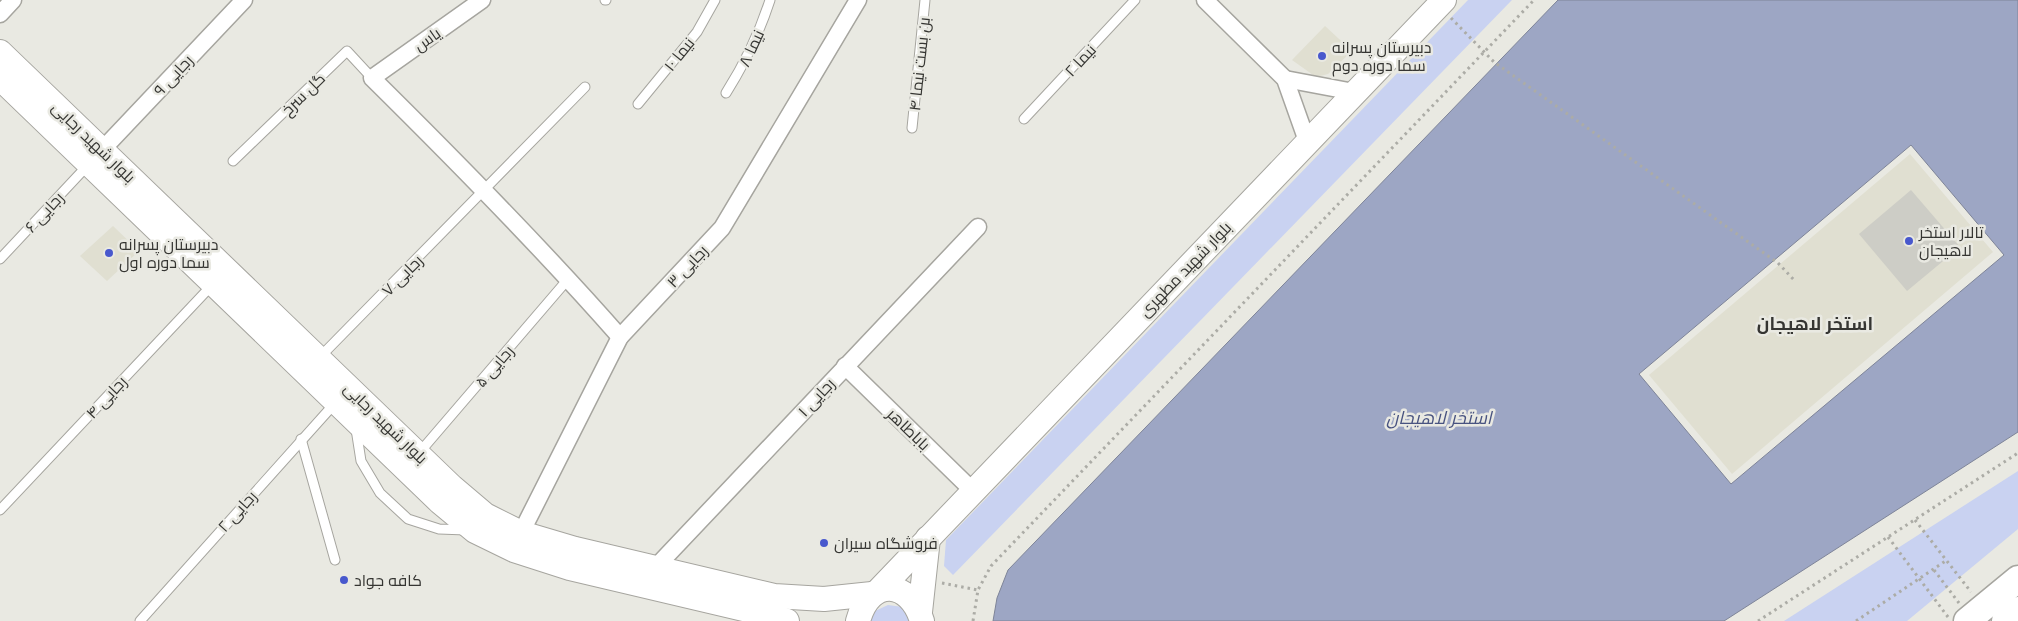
<svg xmlns="http://www.w3.org/2000/svg" width="2018" height="621" font-family="Lora,Cairo,serif">
  <rect width="100%" height="100%" fill="#e9e9e2"/>
  <!-- built -->
  <g fill="#e0dfd1">
    <polygon points="1325,26 1352,51 1328,74 1316,77 1292,60"/>
    <polygon points="1910,154 1993,252 1732,474 1649,375"/>
    <polygon points="113,226 139,251 107,281 80,256"/>
  </g>
  <!-- green -->
  <g fill="#c9d2f1">
    <polygon points="1468,0 1512,0 953,575 944,566 946,540"/>
    <polygon points="2018,471 2018,529 1907,621 1784,621"/>
    <polygon points="888,605 903,607 913,621 869,621 875,611"/>
  </g>
  <!-- water -->
  <path fill="#9da6c4" stroke="#7e8498" fill-rule="evenodd" d="M1558,0H2018V432L1724,621H993L997,598L1008,570ZM1911,145L2004,255L1731,484L1639,374Z"/>
  <!-- building -->
  <polygon fill="#cdcdc6" points="1911,190 1960,247 1907,291 1859,234"/>
  <g fill="none" stroke-linecap="round" stroke-linejoin="round">
    <!-- lane casing -->
    <g stroke="#a6a59f" stroke-width="11">
      <g id="lane">
        <polyline points="605,0 606,0"/>
        <path d="M726,93C745,63 759,34 770,0"/>
        <polyline points="638,104 697,32 715,0"/>
        <polyline points="1024,119 1135,0"/>
        <polyline points="912,128 925,0"/>
        <polyline points="233,161 347,51 372,78"/>
        <polyline points="0,259 88,165"/>
        <polyline points="319,358 585,87"/>
        <polyline points="356,429 361,461 380,493 408,519 439,529 466,530"/>
        <polyline points="301,439 335,560"/>
        <polyline points="419,453 569,278"/>
        <polyline points="0,510 213,284"/>
        <polyline points="140,621 336,402"/>
      </g>
    </g>
    <!-- street casing -->
    <g stroke="#a6a59f" stroke-width="19">
      <g id="street">
        <path d="M482,0L372,78C457,162 541,247 620,337"/>
        <polyline points="1205,0 1285,79 1307,141"/>
        <polyline points="0,14 13,0"/>
        <polyline points="1285,79 1354,92"/>
        <polyline points="102,150 244,0"/>
        <polyline points="845,366 973,491"/>
        <polyline points="521,533 620,337 722,228 858,0"/>
        <polyline points="655,568 978,227"/>
      </g>
    </g>
    <!-- secondary casing -->
    <g stroke="#a6a59f" stroke-width="26">
      <g id="secondary">
        <polyline points="0,52 452,487 485,515 521,533 575,549 774,596 824,599 872,594"/>
        <polyline points="0,78 440,502 475,531 514,550 570,568 769,615 787,621"/>
        <polyline points="879,590 1444,0"/>
        <polyline points="920,612 928,538"/>
        <path d="M858,621C870,576 910,580 922,621"/>
      </g>
    </g>
    <!-- primary casing -->
    <g stroke="#a6a59f" stroke-width="29">
      <g id="primary">
        <polyline points="1967,621 2018,579"/>
        <polyline points="2005,621 2018,610"/>
      </g>
    </g>
    <!-- path -->
    <g stroke="#acaca6" stroke-width="3" stroke-dasharray="2.5 4" stroke-linecap="butt">
      <polyline points="1451,18 1494,62 1778,263 1795,281"/>
      <polyline points="1915,520 1971,592"/>
      <polyline points="1888,537 1948,617"/>
      <polyline points="1934,570 1959,603"/>
      <polyline points="942,583 978,590"/>
      <polyline points="973,621 978,590 991,566 1534,0"/>
      <polyline points="1758,621 2018,453"/>
      <polyline points="1856,621 1947,560"/>
    </g>
    <!-- lane -->
    <use href="#lane" stroke="#fff" stroke-width="9"/>
    <!-- street -->
    <use href="#street" stroke="#fff" stroke-width="16"/>
    <!-- secondary -->
    <use href="#secondary" stroke="#fff" stroke-width="24"/>
    <!-- primary -->
    <use href="#primary" stroke="#fff" stroke-width="26"/>
  </g>
  <!-- markers -->
  <g fill="#4858cd" stroke="#e9e9e2" stroke-width="2">
    <circle cx="1322" cy="56" r="5"/>
    <circle cx="1909" cy="241" r="5"/>
    <circle cx="109" cy="253" r="5"/>
    <circle cx="824" cy="543" r="5"/>
    <circle cx="344" cy="580" r="5"/>
  </g>
  <g text-anchor="middle" dominant-baseline="central" stroke-width="5" stroke-linejoin="round" paint-order="stroke">
    <!-- street labels -->
    <g font-size="16" fill="#353532" stroke="#e9e9e2">
      <text transform="translate(427 39) rotate(-35)">یاس</text>
      <text transform="translate(751 48) rotate(-65)">نیما ۸</text>
      <text transform="translate(679 54) rotate(-51)">نیما ۱۰</text>
      <text transform="translate(1080 60) rotate(-47)">نیما ۲</text>
      <text transform="translate(919 64) rotate(-84)">بن بست نیما ۴</text>
      <text transform="translate(173 75) rotate(-47)">رجایی ۹</text>
      <text transform="translate(303 94) rotate(-44)">گل سرخ</text>
      <text transform="translate(94 142) rotate(44)">بلوار شهید رجایی</text>
      <text transform="translate(44 212) rotate(-47)">رجایی ۶</text>
      <text transform="translate(687 266) rotate(-47)">رجایی ۳</text>
      <text transform="translate(1185 269) rotate(-46)">بلوار شهید مطهری</text>
      <text transform="translate(402 275) rotate(-45)">رجایی ۷</text>
      <text transform="translate(494 366) rotate(-49)">رجایی ۵</text>
      <text transform="translate(106 397) rotate(-47)">رجایی ۴</text>
      <text transform="translate(816 397) rotate(-47)">رجایی ۱</text>
      <text transform="translate(386 423) rotate(44)">بلوار شهید رجایی</text>
      <text transform="translate(909 429) rotate(44)">باباطاهر</text>
      <text transform="translate(237 511) rotate(-48)">رجایی ۲</text>
    </g>
    <!-- poi labels -->
    <g font-size="16" fill="#353532" stroke="#e9e9e2" text-anchor="start">
      <text x="1332" y="47">دبیرستان پسرانه<tspan x="1332" dy="18">سما دوره دوم</tspan></text>
      <text x="1919" y="232">تالار استخر<tspan x="1919" dy="18">لاهیجان</tspan></text>
      <text x="119" y="244">دبیرستان پسرانه<tspan x="119" dy="18">سما دوره اول</tspan></text>
      <text x="834" y="543">فروشگاه سیران</text>
      <text x="354" y="580">کافه جواد</text>
    </g>
    <!-- neighbourhood labels -->
    <g font-size="18" font-weight="bold" fill="#353532" stroke="#e9e9e2">
      <text x="1815" y="323">استخر لاهیجان</text>
    </g>
    <!-- water labels -->
    <g font-size="18" font-style="italic" fill="#485380" stroke="#e9e9e2">
      <text x="1439" y="417">استخر لاهیجان</text>
    </g>
  </g>
</svg>
